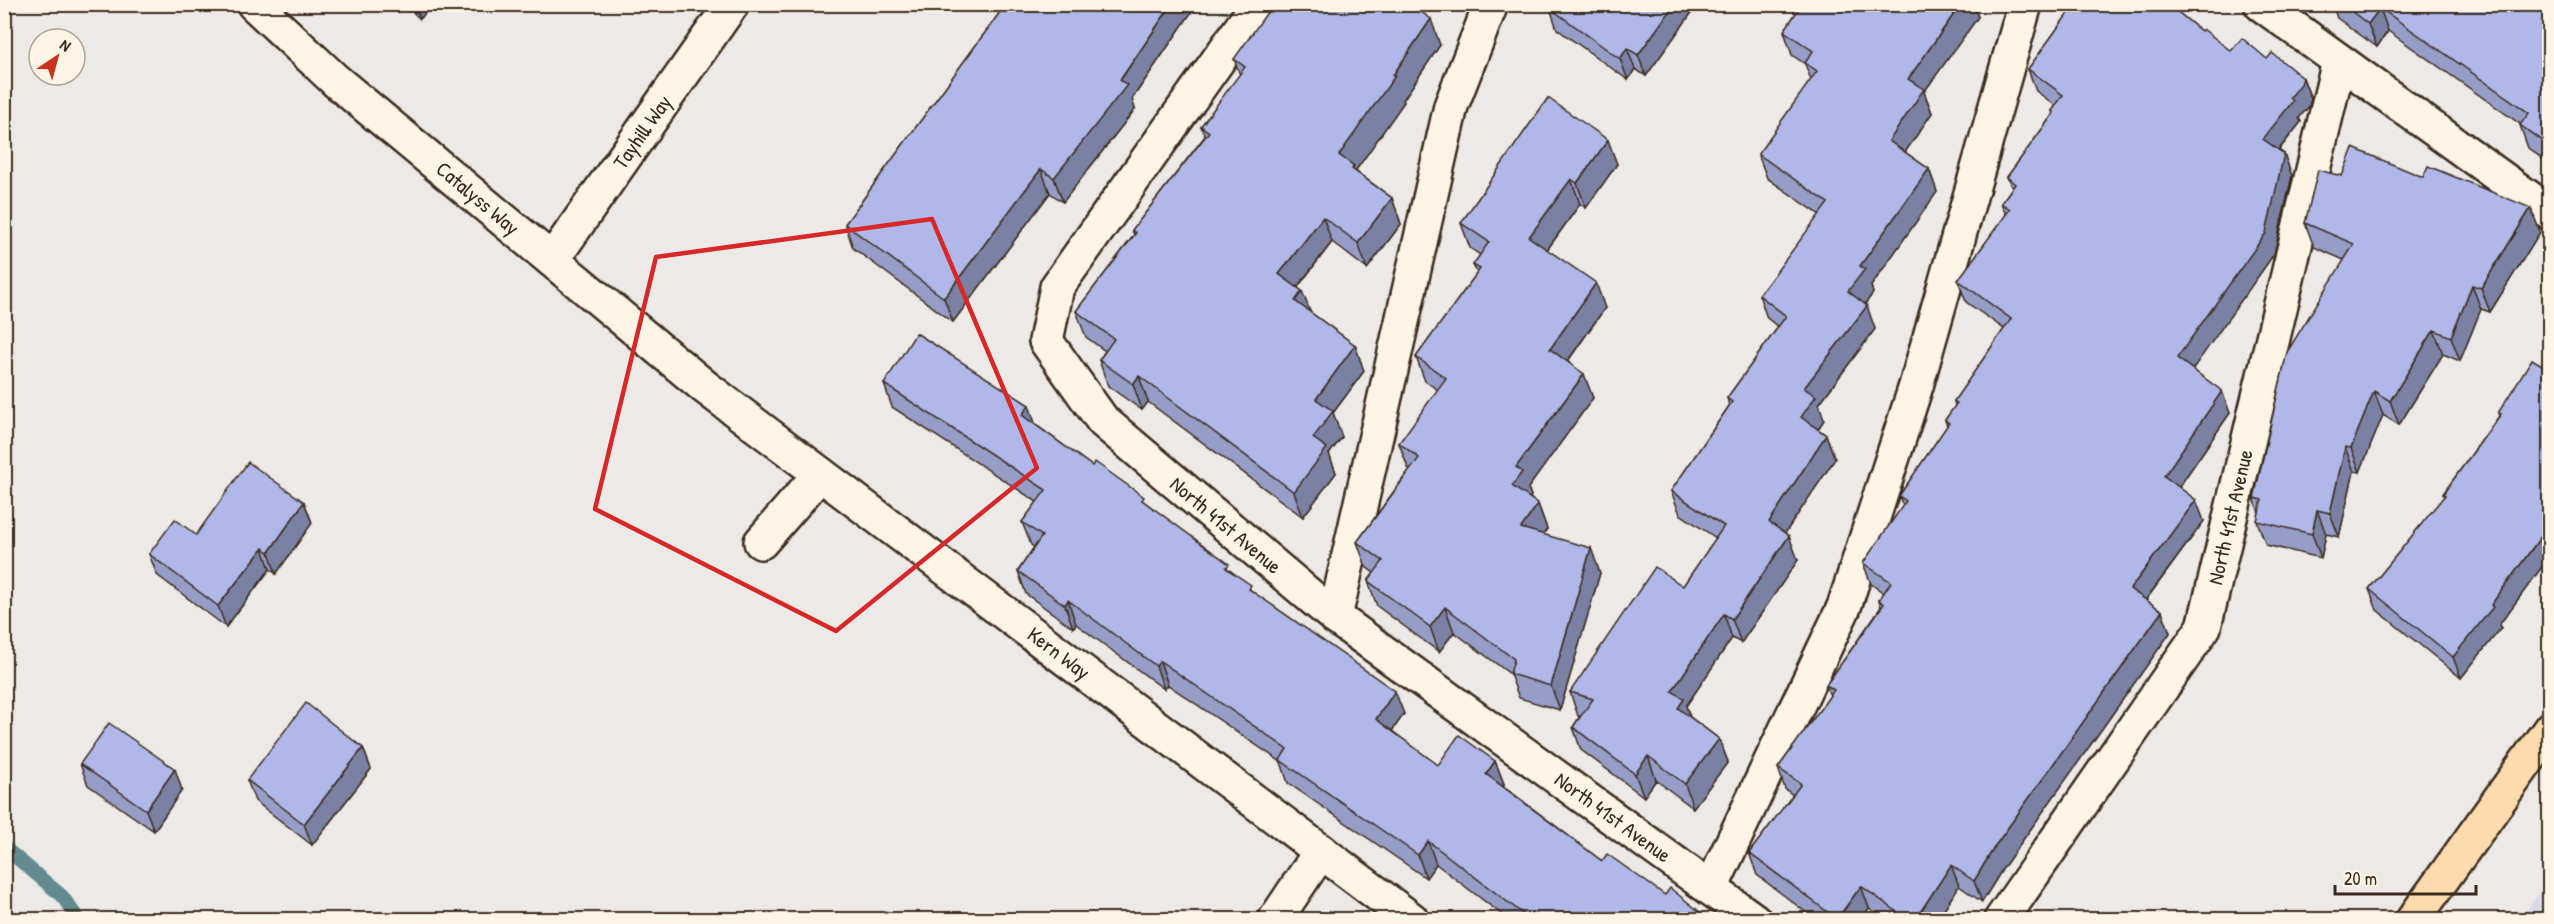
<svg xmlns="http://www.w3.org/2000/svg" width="2554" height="924" font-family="'Patrick Hand',sans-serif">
  <rect width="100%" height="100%" fill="#ede9e6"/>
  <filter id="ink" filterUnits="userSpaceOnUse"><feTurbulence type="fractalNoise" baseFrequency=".0167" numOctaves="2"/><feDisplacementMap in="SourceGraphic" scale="12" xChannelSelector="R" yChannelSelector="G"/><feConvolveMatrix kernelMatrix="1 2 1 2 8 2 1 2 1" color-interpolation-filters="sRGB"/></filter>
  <g filter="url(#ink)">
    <!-- built -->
    <polygon fill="#dadae7" points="2549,880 2549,919 2520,919"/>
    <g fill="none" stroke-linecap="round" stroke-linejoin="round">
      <!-- stream -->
      <polyline stroke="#638b8f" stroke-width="14" points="4,847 62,896 79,920"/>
      <!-- minor casing -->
      <g stroke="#3b2a1e" stroke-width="38">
        <g id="minor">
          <polyline points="254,4 336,81 705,387 1412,920"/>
          <polyline points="1258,4 1057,287 1046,341 1103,421 1335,617 1754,920"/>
          <polyline points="2261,4 2550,213"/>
          <polyline points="552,260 732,4"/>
          <polyline points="761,542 820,474"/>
          <polyline points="1335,617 1451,106 1491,4"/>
          <polyline points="1711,888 1844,607 1916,386 2025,4"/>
          <polyline points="1275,920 1321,851"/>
          <polyline points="2001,920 2204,627 2339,61"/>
        </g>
      </g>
      <!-- major casing -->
      <g stroke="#3b2a1e" stroke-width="38">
        <polyline id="major" points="2413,920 2550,729"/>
      </g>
      <!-- minor -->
      <use href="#minor" stroke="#fcf5e5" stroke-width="33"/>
      <!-- major -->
      <use href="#major" stroke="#fcdcac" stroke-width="33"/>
    </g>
    <!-- wall -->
    <g fill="#969ec8" stroke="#3b2a1e" stroke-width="1.5">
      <polygon points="404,4 433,4 420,19"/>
      <polygon points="1006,4 1197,4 1132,99 1135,109 1063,202 1050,193 953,322 853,248 845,224"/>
      <polygon points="1551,4 1698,4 1646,76 1635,69 1628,80 1557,29 1550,8"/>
      <polygon points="1802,4 1973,4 1978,17 1924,92 1932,113 1905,152 1929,169 1937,192 1871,286 1873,293 1865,304 1875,329 1819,404 1824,420 1818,429 1826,435 1835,459 1785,533 1798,560 1741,643 1732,638 1686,706 1690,717 1719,739 1728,762 1693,808 1656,780 1644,797 1581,750 1573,727 1580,716 1578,716 1570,692 1683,586 1716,538 1680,514 1671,491 1729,406 1727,398 1778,327 1767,318 1759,295 1820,215 1767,178 1758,154 1811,80 1805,64 1792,55 1784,31"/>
      <polygon points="2071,4 2168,4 2201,31 2231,51 2267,59 2303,78 2311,99 2309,106 2299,118 2301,122 2279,150 2284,154 2292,176 2274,254 2192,369 2230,413 2179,487 2204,521 2146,600 2162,611 2170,633 2003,868 1982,902 1959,886 1937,920 1886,920 1869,908 1861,920 1816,920 1757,875 1749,853 1793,795 1785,789 1778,768 1830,696 1826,685 1881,607 1879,600 1884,593 1871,584 1863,563 1903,506 1899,496 1947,426 1945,420 1955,406 1954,401 2004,329 1966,302 1958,280 2006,215 2001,203 2012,188 2007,177 2053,114 2052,111 2056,106 2036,91 2028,69 2073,7"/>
      <polygon points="2332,4 2550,4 2550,164 2528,148 2520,125 2520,124 2388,31 2377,47 2337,18"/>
      <polygon points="1440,45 1403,100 1404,102 1356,170 1357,172 1392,198 1401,224 1367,269 1332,242 1298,287 1310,312 1355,345 1364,371 1333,413 1342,437 1329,454 1336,473 1303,517 1148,402 1142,410 1108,386 1099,360 1105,351 1086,337 1076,311 1134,235 1132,230 1205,136 1201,126 1240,75 1234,59"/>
      <polygon points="1548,98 1617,164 1586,208 1580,204 1547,250 1605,308 1568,361 1593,398 1528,488 1531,496 1530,498 1538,504 1547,529 1543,534 1600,573 1560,710 1519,698 1510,674 1454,632 1439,652 1377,606 1368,581 1374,573 1366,567 1357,542 1410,469 1408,468 1399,443 1438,390 1425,381 1416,357 1477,273 1473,265 1480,255 1470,248 1461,223"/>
      <polygon points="2305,223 2540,232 2490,312 2481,309 2460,361 2443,354 2399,425 2383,415 2360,472 2354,471 2339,537 2326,534 2321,558 2266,545 2257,521 2259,513 2254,498 2344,260 2314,247"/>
      <polygon points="2550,370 2550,556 2499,625 2501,628 2461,678 2377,610 2369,589 2444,497 2443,494 2499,416 2498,413"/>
      <polygon points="884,384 1036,425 1092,466 1146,503 1231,571 1253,592 1404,714 1392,731 1438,765 1495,761 1504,784 1503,786 1602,861 1710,920 1509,920 1436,864 1426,878 1288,783 1281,762 1168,685 1164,689 1076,624 1073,628 1026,594 1018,571 1034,547 1031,545 1022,522 1037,502 892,407"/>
      <polygon points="304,502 312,523 276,574 270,569 226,627 157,575 149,554 196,535"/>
      <polygon points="363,748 371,769 312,845 255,801 247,780"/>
      <polygon points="80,764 182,790 154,831 88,785"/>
    </g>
    <!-- shaded-wall -->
    <g fill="#7a81a3" stroke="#3b2a1e" stroke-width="1.5">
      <polygon points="415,4 433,4 420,19"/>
      <polygon points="1172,4 1197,4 1132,99 1135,109 1063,202 1054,178"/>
      <polygon points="1675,4 1698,4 1646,76 1638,55"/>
      <polygon points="1961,4 1973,4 1978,17 1924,92 1932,113 1897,164 1889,141 1908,79"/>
      <polygon points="2380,8 2388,31 2377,47 2368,24"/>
      <polygon points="1431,19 1440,45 1403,100 1404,102 1356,170 1364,191 1339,155"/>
      <polygon points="1627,48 1635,69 1628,80 1620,59"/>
      <polygon points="2303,78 2311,99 2309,106 2299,118 2301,122 2270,160 2263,139"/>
      <polygon points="1608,140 1617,164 1586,208 1577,183"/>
      <polygon points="2284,154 2292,176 2274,254 2185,380 2177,358"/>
      <polygon points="1041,169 1050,193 953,322 944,298"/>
      <polygon points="1929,169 1937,192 1871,286 1873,293 1857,315 1848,291 1860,266"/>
      <polygon points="1571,179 1580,204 1538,262 1529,237"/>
      <polygon points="1392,198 1401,224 1367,269 1358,243"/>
      <polygon points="2531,208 2540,232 2490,312 2481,288"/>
      <polygon points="1323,217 1332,242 1288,299 1279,274"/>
      <polygon points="1596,283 1605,308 1559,373 1550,349"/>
      <polygon points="2472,285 2481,309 2460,361 2451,337"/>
      <polygon points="1302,291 1312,316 1295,301"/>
      <polygon points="1867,306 1875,329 1819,404 1824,420 1810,440 1801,417 1804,388"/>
      <polygon points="2434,330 2443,354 2399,425 2390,401"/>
      <polygon points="1355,345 1364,371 1333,413 1342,437 1329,454 1336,473 1303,517 1294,492 1316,399"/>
      <polygon points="1584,374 1593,398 1528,488 1531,496 1521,510 1512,486 1516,467"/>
      <polygon points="1139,376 1148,402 1142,410 1133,384"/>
      <polygon points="2222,391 2230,413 2172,497 2164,476"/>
      <polygon points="2374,391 2383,415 2360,472 2351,448"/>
      <polygon points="1029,405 1037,429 1022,415"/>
      <polygon points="1826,435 1835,459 1777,545 1769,522"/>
      <polygon points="2345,447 2354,471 2339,537 2330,513"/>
      <polygon points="2196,500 2204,521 2138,610 2130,589"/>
      <polygon points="304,502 312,523 276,574 269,552"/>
      <polygon points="1538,504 1547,529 1530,553 1521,528"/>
      <polygon points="2317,510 2326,534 2321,558 2312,534"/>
      <polygon points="2550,524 2550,556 2499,625 2501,628 2461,678 2453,657"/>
      <polygon points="1789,536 1798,560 1741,643 1732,619"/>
      <polygon points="263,548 270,569 226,627 218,606"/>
      <polygon points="1591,548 1600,573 1560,710 1551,686"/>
      <polygon points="1068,600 1076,624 1073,628 1065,605"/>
      <polygon points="1445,607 1454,632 1439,652 1430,627"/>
      <polygon points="2162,611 2170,633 2003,868 1982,902 1974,881 1995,846"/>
      <polygon points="1724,614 1732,638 1686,706 1692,723 1686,731 1672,691"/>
      <polygon points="1160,661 1168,685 1164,689 1156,666"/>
      <polygon points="1395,691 1404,714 1384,742 1376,719"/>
      <polygon points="1719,739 1728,762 1693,808 1685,784"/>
      <polygon points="363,748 371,769 312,845 304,824"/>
      <polygon points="1648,756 1656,780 1644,797 1635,774"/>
      <polygon points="1495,761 1504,784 1495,797 1486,774"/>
      <polygon points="175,769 182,790 154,831 146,810"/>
      <polygon points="1428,841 1436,864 1426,878 1418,855"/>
      <polygon points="1951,865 1959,886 1937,920 1915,920"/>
      <polygon points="1861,886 1869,908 1861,920 1837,920"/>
    </g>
    <!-- building -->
    <g fill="#afb8e9" stroke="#3b2a1e" stroke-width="1.5">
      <polygon points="1006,4 1172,4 1120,80 1127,85 1054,178 1041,169 944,298 845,224"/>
      <polygon points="1273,4 1410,4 1431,19 1393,75 1395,76 1339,155 1354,166 1352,169 1392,198 1358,243 1323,217 1279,274 1302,291 1295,301 1355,345 1316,399 1333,411 1313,438 1327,448 1294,492 1139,376 1133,384 1099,360 1114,339 1076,311 1136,233 1132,230 1209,132 1201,126 1245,67 1234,59"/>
      <polygon points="1552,4 1675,4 1638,55 1627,48 1620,59 1550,8"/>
      <polygon points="1802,4 1961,4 1908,79 1924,89 1889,141 1929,169 1860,266 1865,269 1848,291 1867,306 1804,388 1816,396 1801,417 1826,435 1769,522 1789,536 1732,619 1724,614 1672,691 1684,699 1678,708 1719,739 1685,784 1648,756 1635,774 1573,727 1593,699 1570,692 1655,567 1683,586 1724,526 1671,491 1732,402 1727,398 1786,316 1759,295 1828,203 1758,154 1817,71 1805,63 1813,51 1784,31"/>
      <polygon points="2075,4 2168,4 2201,31 2203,29 2231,51 2242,38 2267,59 2272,53 2303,78 2301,84 2290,98 2293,101 2263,139 2284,154 2266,233 2177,358 2222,391 2164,476 2196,500 2130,589 2162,611 1995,846 1974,881 1951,865 1915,920 1909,920 1861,886 1837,919 1749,853 1801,784 1778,768 1834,690 1826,685 1884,604 1879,600 1891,582 1863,563 1906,501 1899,496 1949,423 1945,420 1957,403 1954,401 2011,319 1958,280 2010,209 2001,203 2015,184 2007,177 2054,113 2052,111 2063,95 2028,69"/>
      <polygon points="2342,4 2550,4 2550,147 2520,125 2529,113 2380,8 2368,24"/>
      <polygon points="1548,98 1608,140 1577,183 1571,179 1529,237 1596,283 1550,349 1584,374 1516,467 1522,472 1512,486 1538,504 1521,528 1591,548 1551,686 1510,674 1514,659 1445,607 1430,627 1368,581 1383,561 1357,542 1419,458 1399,443 1446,378 1416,357 1480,269 1473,265 1489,242 1461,223"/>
      <polygon points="2353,148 2423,177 2428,166 2531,208 2481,288 2472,285 2451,337 2434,330 2390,401 2374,391 2351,448 2345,447 2330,513 2317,510 2312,534 2257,521 2262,500 2254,498 2287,352 2354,244 2305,223 2318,170 2342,176"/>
      <polygon points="916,333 1029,405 1022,415 1092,466 1095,462 1144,497 1142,500 1229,564 1226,568 1251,585 1249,589 1395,691 1376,719 1438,765 1459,735 1495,761 1486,774 1602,861 1607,854 1665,895 1670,888 1710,920 1531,920 1428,841 1418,855 1280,760 1287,749 1160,661 1156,666 1068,600 1065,605 1018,571 1042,536 1022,522 1046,490 884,384"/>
      <polygon points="2532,359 2550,370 2550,524 2491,605 2493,607 2453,657 2369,589 2445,495 2443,494 2501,414 2498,413"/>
      <polygon points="248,462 304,502 269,552 263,548 218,606 149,554 175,519 196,535"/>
      <polygon points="306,703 363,748 304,824 247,780"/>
      <polygon points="109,723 175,769 146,810 80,764"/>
    </g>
  </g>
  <!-- marked area -->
  <path fill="none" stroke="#d62828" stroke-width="4.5" stroke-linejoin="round" d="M932,219L1037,468L836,631L595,509L656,257Z"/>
  <g text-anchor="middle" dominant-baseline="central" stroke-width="4.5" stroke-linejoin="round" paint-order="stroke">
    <!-- street labels -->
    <g font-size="21" fill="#3b2a1e" stroke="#fcf5e5">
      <text transform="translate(642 132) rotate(-55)">Tayhill Way</text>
      <text transform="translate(478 198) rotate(40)">Catalyss Way</text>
      <text transform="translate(2230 517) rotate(-77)">North 41st Avenue</text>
      <text transform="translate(1226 525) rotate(40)">North 41st Avenue</text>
      <text transform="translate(1059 653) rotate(37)">Kern Way</text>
      <text transform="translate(1613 817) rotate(36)">North 41st Avenue</text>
    </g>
  </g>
  <!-- margin -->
  <rect width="2554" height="924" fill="none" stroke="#fcf5e5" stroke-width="24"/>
  <rect x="12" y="12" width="2530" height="900" fill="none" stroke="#3b2a1e" stroke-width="2" filter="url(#ink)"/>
  <!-- north arrow -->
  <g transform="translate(57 57) rotate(36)"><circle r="28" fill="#fcf5e5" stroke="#afa495" stroke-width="1.5"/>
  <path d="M0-4.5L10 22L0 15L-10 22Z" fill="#c8321e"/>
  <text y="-9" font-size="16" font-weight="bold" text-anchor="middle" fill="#3b2a1e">N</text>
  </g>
  <!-- scale -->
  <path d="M2335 885v9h141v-9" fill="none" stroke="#3b2a1e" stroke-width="3"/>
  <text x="2344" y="885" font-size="18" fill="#3b2a1e" stroke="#fcf5e5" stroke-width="4.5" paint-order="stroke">20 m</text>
</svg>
